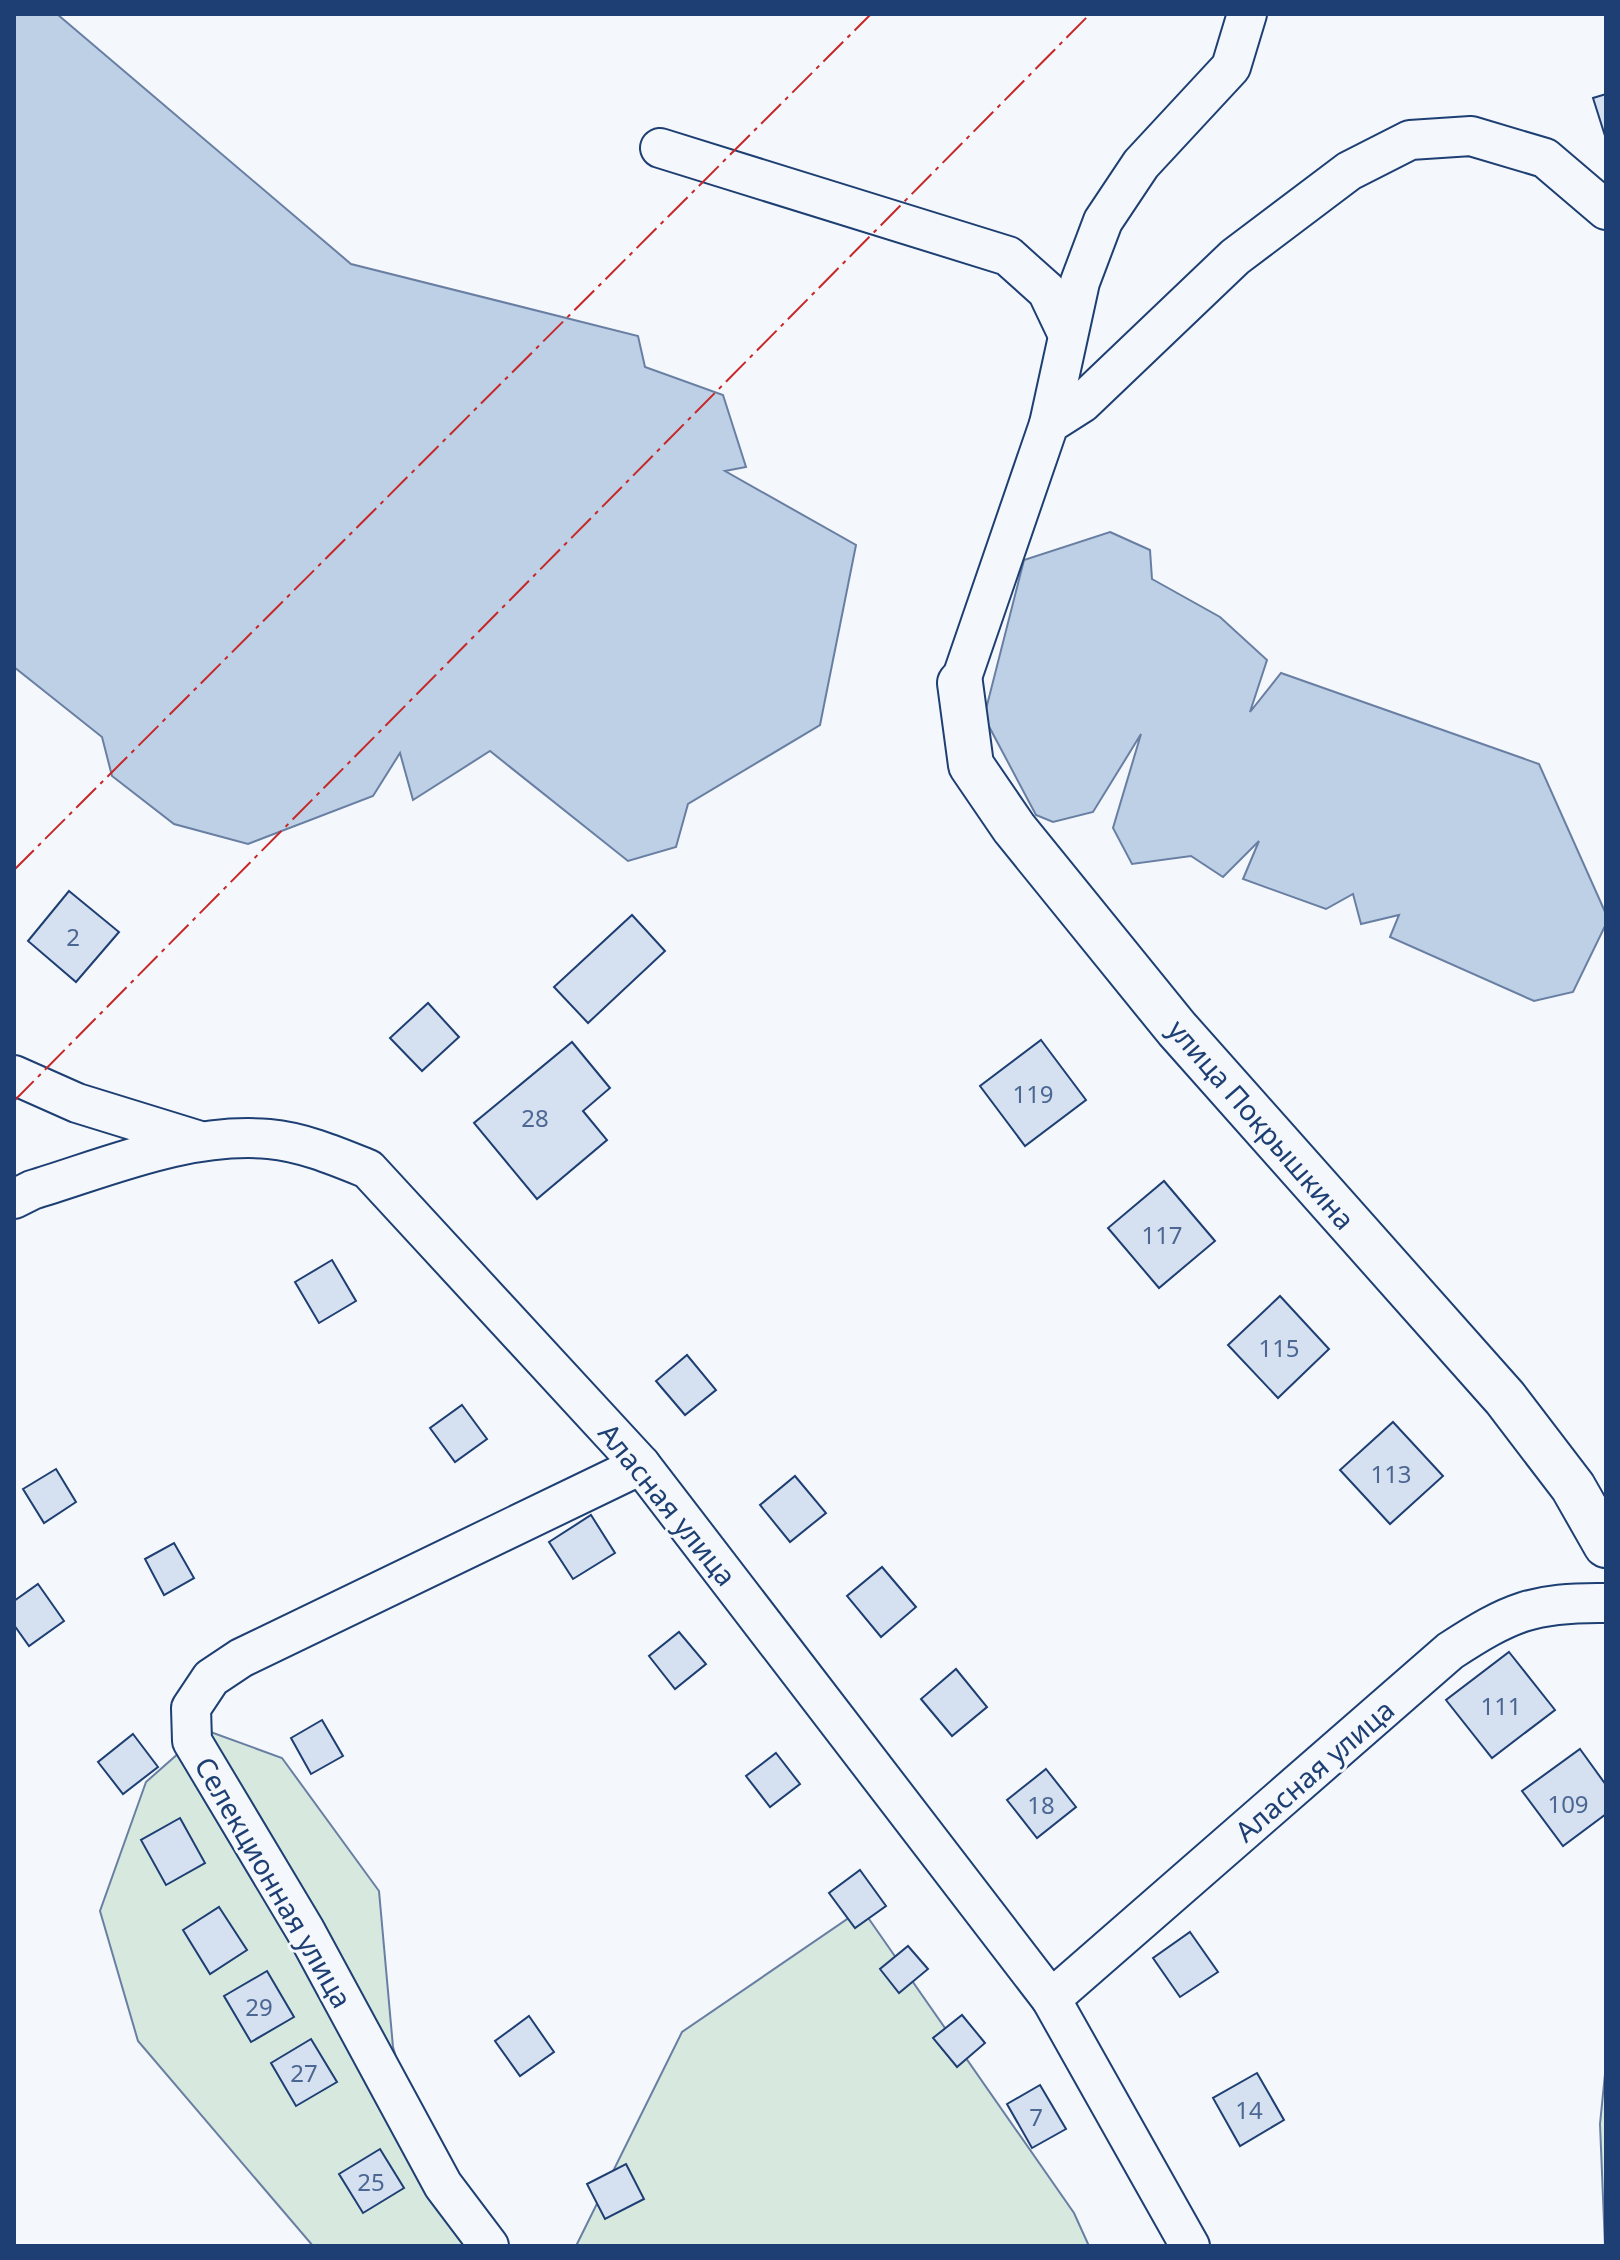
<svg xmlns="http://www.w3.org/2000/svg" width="1620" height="2260" font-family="'Noto Sans',sans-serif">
  <rect width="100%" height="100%" fill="#f4f7fb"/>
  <!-- green -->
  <g fill="#d7e8df" stroke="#687fa3" stroke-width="2">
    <polygon points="205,1730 282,1758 379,1891 393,2047 431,2177 491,2246 313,2246 138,2041 100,1911 146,1782"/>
    <polygon points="862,1909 1074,2213 1089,2246 576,2246 682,2032"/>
    <polygon points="1606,2064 1606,2246 1605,2246 1600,2124"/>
  </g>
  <!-- water -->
  <g fill="#bed0e5" stroke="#687fa3" stroke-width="2">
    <polygon points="14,14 57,14 351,264 638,336 645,367 723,395 746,467 725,471 856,545 820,725 688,804 676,847 628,861 490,751 413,800 400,753 373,796 248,844 174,824 112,776 102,737 14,667"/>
    <polygon points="1110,532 1150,550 1152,579 1220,617 1267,660 1250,712 1281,673 1539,764 1606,914 1606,924 1573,992 1534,1001 1390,937 1399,915 1361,924 1353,894 1326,909 1243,879 1259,841 1223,877 1191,856 1132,864 1113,828 1141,734 1093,812 1053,822 1036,815 984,717 1024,560"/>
  </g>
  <!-- building -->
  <g fill="#d5e0f0" stroke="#1d3f73" stroke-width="2">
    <polygon points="1606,94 1606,139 1593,98"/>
    <polygon points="69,891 119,932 76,982 28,941"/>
    <polygon points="632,915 665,951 588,1023 554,987"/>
    <polygon points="428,1003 459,1037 422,1071 390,1038"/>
    <polygon points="1041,1040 1086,1100 1025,1146 980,1086"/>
    <polygon points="572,1042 610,1088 583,1111 607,1140 537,1199 474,1123"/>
    <polygon points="1164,1181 1215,1241 1159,1288 1108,1228"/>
    <polygon points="332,1260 356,1301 319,1323 295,1282"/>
    <polygon points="1280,1296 1329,1349 1278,1398 1228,1345"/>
    <polygon points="687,1355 716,1390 685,1415 656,1381"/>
    <polygon points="462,1405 487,1439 455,1462 430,1428"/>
    <polygon points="1393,1422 1443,1476 1390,1524 1340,1470"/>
    <polygon points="56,1469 76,1502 44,1523 23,1489"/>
    <polygon points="795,1476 826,1513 790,1542 760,1505"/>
    <polygon points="591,1515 615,1553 573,1579 549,1542"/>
    <polygon points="174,1543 194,1578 164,1595 145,1559"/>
    <polygon points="882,1567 916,1607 881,1637 847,1596"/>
    <polygon points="38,1584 64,1621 29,1646 14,1625 14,1601"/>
    <polygon points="679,1632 706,1664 675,1689 649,1656"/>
    <polygon points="1509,1652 1555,1710 1492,1758 1446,1700"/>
    <polygon points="956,1669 987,1707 952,1736 921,1699"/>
    <polygon points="322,1720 343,1756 311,1774 291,1738"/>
    <polygon points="133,1734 158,1767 123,1794 98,1762"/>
    <polygon points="1580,1749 1606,1785 1606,1814 1563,1846 1522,1791"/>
    <polygon points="776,1753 800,1784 770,1807 746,1776"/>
    <polygon points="1046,1769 1076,1807 1037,1838 1007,1800"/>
    <polygon points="180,1818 205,1863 166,1885 141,1840"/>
    <polygon points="860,1870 886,1906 855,1928 829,1893"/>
    <polygon points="219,1907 247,1950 210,1974 183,1930"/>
    <polygon points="1190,1932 1218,1972 1180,1997 1153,1958"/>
    <polygon points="908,1946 928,1969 899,1993 880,1969"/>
    <polygon points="267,1971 294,2017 251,2042 224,1996"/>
    <polygon points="962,2015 985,2043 957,2067 933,2038"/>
    <polygon points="529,2016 554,2052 520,2076 495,2041"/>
    <polygon points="311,2039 337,2082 296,2106 271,2063"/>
    <polygon points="1257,2073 1284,2120 1240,2146 1213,2098"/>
    <polygon points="1040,2085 1066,2129 1032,2148 1007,2104"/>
    <polygon points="380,2149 404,2188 363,2213 339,2174"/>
    <polygon points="626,2164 644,2199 605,2219 587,2184"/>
  </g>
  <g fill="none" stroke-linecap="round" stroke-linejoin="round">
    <!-- street casing -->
    <g stroke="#1d3f73" stroke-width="42">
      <g id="street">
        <polyline points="660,148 1008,256 1047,291 1067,333"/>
        <polyline points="1049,424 1080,282 1103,221 1141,164 1231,67 1247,14"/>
        <polyline points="960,683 1049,424 1082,403 1235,257 1349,171 1410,140 1471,136 1545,158 1606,210"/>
        <polyline points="14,1075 77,1103 197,1140"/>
        <path d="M14,1199L32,1190C108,1167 188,1132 269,1139C303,1142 336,1156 368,1169L641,1465L1051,1999L1190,2246"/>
        <path d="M1051,1999L1450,1651C1510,1612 1533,1602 1606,1603"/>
        <polyline points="489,2246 443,2185 305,1930 192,1741 191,1708 211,1678 241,1658 641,1465"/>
      </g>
    </g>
    <!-- secondary casing -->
    <g stroke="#1d3f73" stroke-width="48">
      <polyline id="secondary" points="960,683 971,765 1014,828 1177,1029 1505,1398 1573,1487 1606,1545"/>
    </g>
    <!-- street -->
    <use href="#street" stroke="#f4f7fb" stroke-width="38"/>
    <!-- secondary -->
    <use href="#secondary" stroke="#f4f7fb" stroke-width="44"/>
    <!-- power -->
    <g stroke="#c62828" stroke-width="2" stroke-dasharray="28 6 4 6" stroke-linecap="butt">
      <polyline points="14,870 871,14"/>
      <polyline points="14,1101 1090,14"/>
    </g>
  </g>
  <g text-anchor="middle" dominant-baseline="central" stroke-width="6" stroke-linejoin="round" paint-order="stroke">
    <!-- number labels -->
    <g font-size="24" fill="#4b6792">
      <text x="73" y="936">2</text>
      <text x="1033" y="1093">119</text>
      <text x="535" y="1117">28</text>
      <text x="1162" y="1234">117</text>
      <text x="1279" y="1347">115</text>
      <text x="1391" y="1473">113</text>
      <text x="1501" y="1705">111</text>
      <text x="1568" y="1803">109</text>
      <text x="1041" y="1804">18</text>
      <text x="259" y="2006">29</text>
      <text x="304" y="2072">27</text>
      <text x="1249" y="2109">14</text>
      <text x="1036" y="2116">7</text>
      <text x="371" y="2181">25</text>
    </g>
    <!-- street labels -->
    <g font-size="28" fill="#1d3f73" stroke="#f4f7fb">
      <text transform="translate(1262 1124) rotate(49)">улица Покрышкина</text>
      <text transform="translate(668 1504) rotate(51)">Аласная улица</text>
      <text transform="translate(1314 1770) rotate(-41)">Аласная улица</text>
      <text transform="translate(274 1882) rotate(60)">Селекционная улица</text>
    </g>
  </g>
  <!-- border -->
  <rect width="1620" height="2260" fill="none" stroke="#1d3f73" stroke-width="32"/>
</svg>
